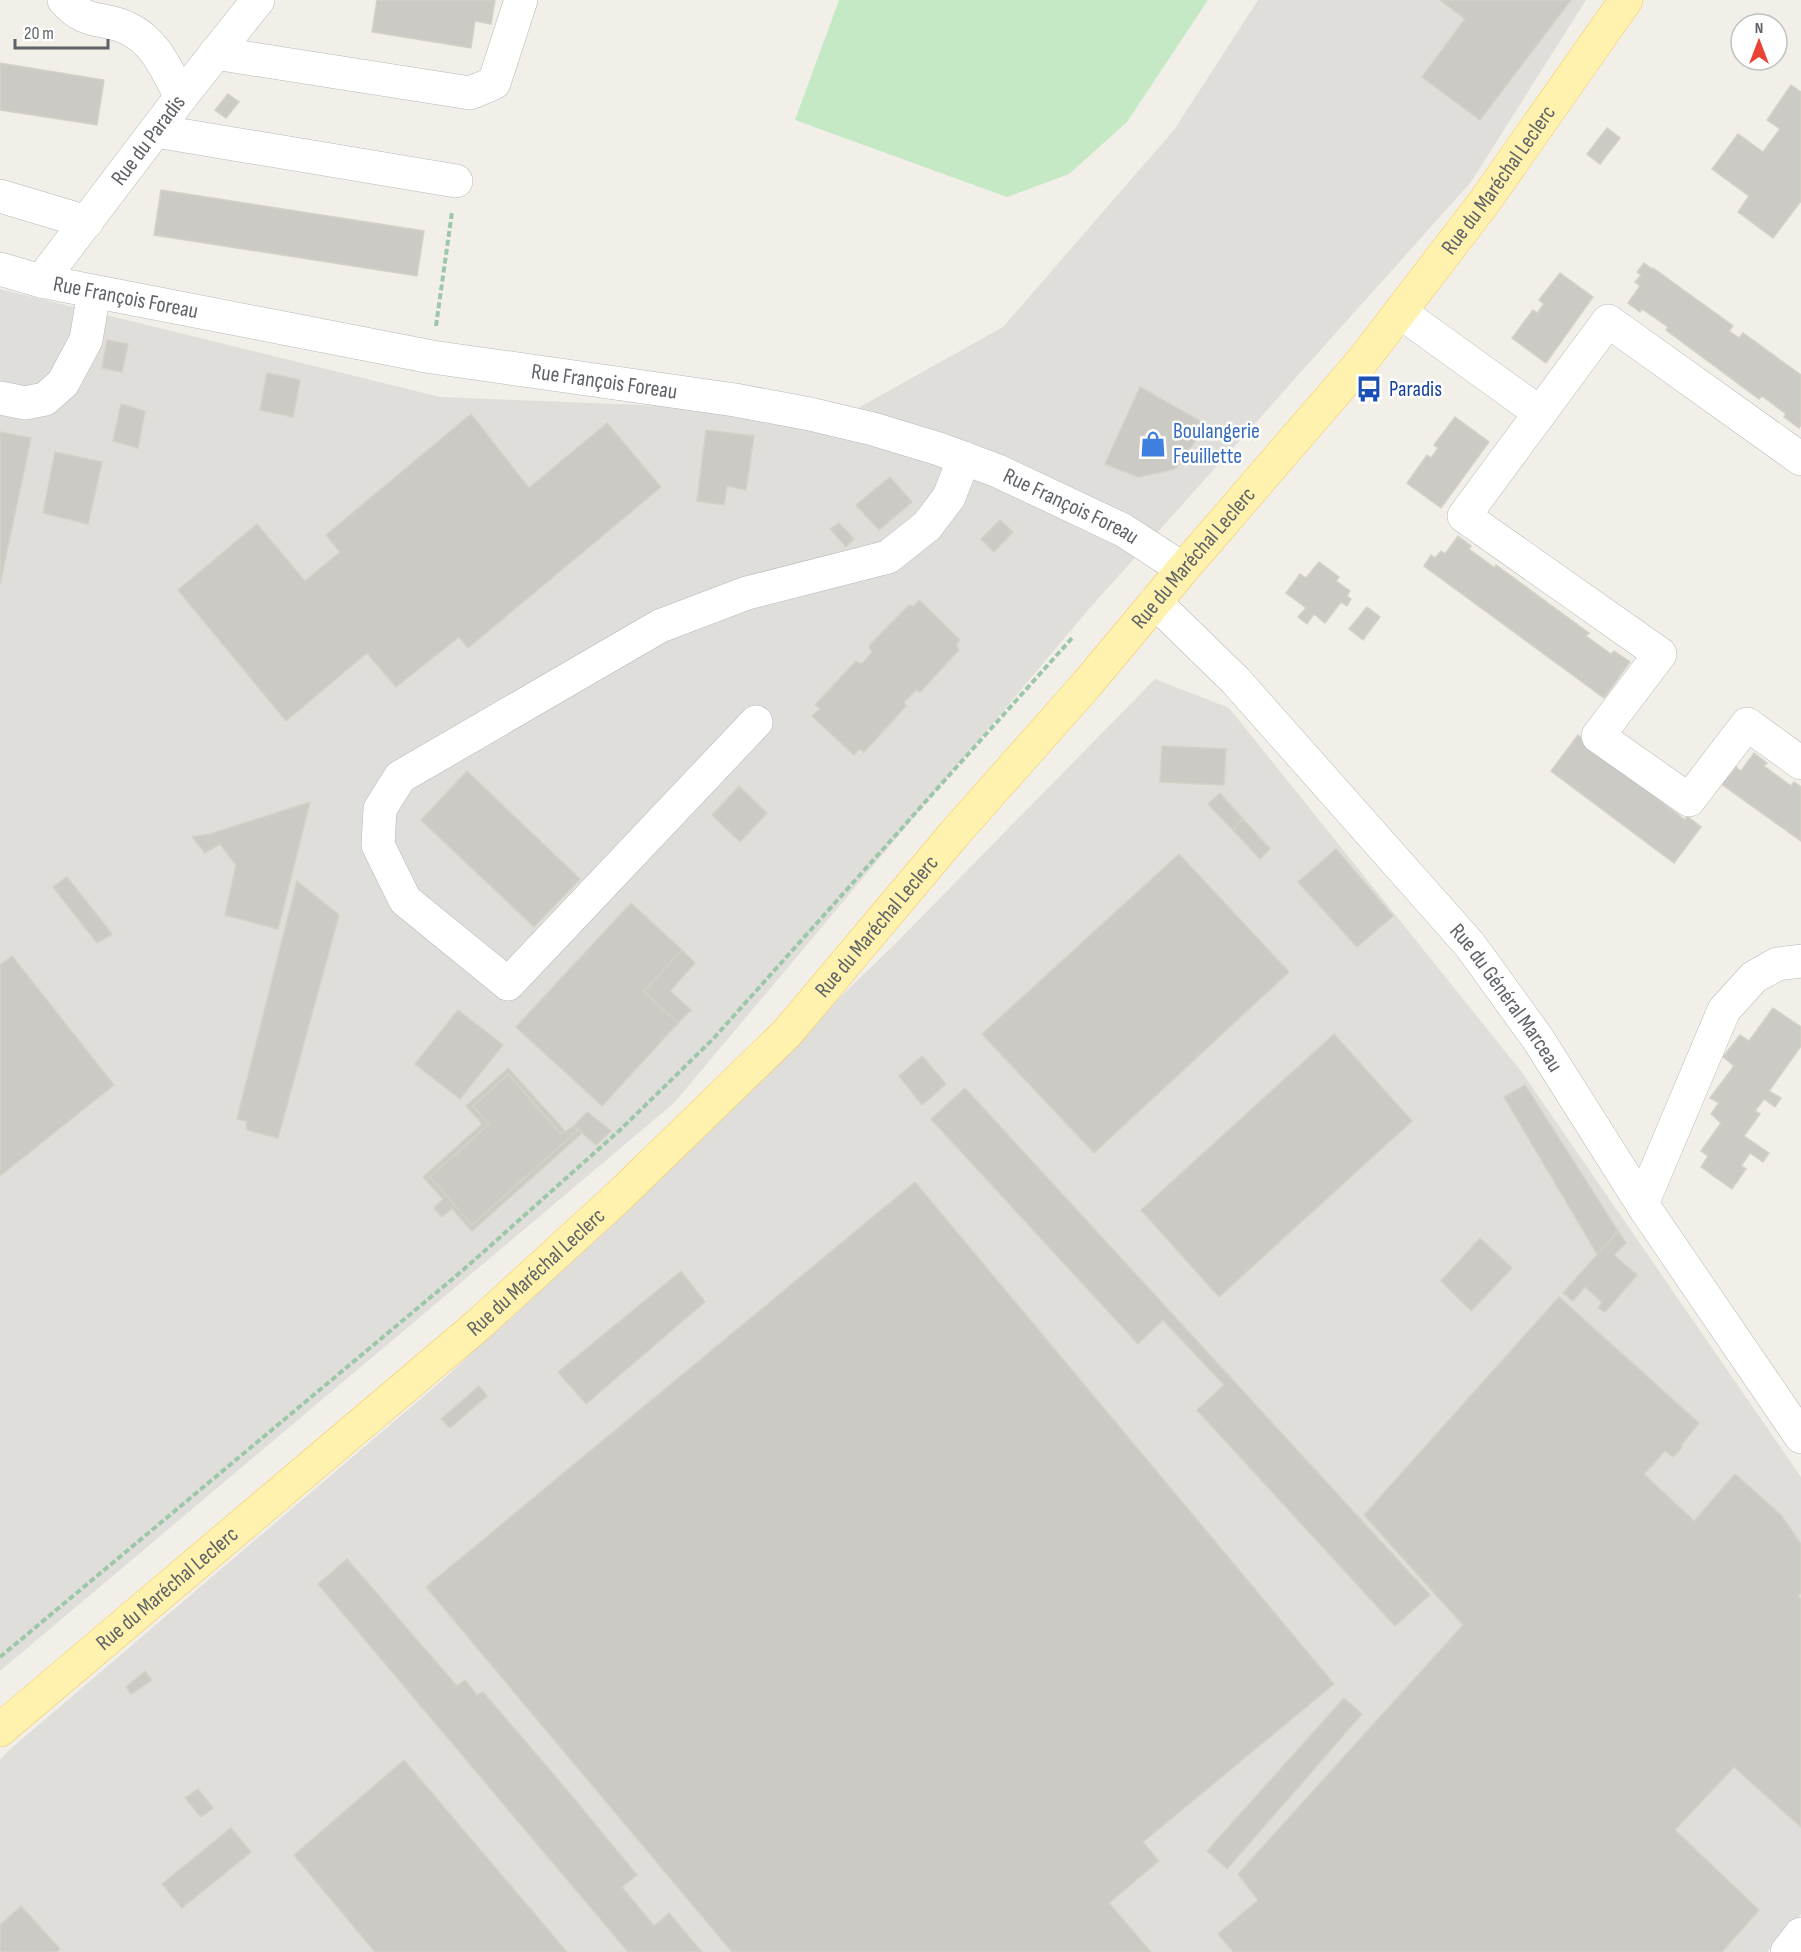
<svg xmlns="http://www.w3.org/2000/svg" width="1801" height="1952" font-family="'Sofia Sans Condensed',sans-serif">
  <rect width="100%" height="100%" fill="#f1efe8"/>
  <!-- industrial -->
  <g fill="#e0deda">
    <polygon points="1258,0 1586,0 1471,182 1088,610 674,1103 0,1671 0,289 440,397 849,413 1003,327 1174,130"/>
    <polygon points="1155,679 1229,708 1521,1071 1801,1477 1801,1914 1767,1952 0,1952 0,1760 8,1751 445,1378 894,945"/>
  </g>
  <!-- green -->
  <polygon fill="#c5e8c5" points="839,0 1208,0 1127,122 1069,174 1007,197 795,120"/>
  <!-- building -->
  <g fill="#cccac5" stroke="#d6d1c6" stroke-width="1.5">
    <polygon points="377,0 495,0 491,24 475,21 471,48 372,32"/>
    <polygon points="1440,0 1571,0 1480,120 1422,77 1465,19"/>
    <polygon points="0,63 104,80 97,125 0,110"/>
    <polygon points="1791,85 1801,92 1801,201 1773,238 1738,212 1749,196 1712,169 1738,134 1763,152 1780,129 1767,120"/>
    <polygon points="228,94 239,102 226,118 215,110"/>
    <polygon points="1607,128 1620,138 1600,164 1587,154"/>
    <polygon points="161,190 424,231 417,276 154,235"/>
    <polygon points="1644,263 1652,269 1653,268 1733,326 1729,331 1739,338 1743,333 1801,375 1801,425 1799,428 1784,417 1786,414 1762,396 1759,399 1666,330 1668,327 1642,309 1640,312 1628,303 1640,286 1635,282 1641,275 1637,272"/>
    <polygon points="1560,273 1593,297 1546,363 1512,338 1533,310 1537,313 1544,304 1539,300"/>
    <polygon points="107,340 128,344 122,372 102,368"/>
    <polygon points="267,373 300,380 293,417 260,410"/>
    <polygon points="1140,387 1207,425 1175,469 1138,477 1105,464"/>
    <polygon points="121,404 145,411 138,448 113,441"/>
    <polygon points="471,414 529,488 607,423 661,487 468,648 459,637 396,687 367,653 286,721 178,590 257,524 305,581 340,552 326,535"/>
    <polygon points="1455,417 1489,442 1441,508 1407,483 1427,455 1431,458 1438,448 1434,445"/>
    <polygon points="706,430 754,436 746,490 727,486 724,505 697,501"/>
    <polygon points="0,432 31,438 0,584"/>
    <polygon points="55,452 102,462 88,524 43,513"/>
    <polygon points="890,477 912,502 879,530 856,505"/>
    <polygon points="1000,520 1013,532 994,552 981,539"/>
    <polygon points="839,523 854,539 846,547 830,529"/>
    <polygon points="1458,536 1471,546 1469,549 1495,568 1496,565 1589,633 1586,636 1611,654 1614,651 1630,662 1604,698 1424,566 1431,555 1435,558 1441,551 1445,554"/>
    <polygon points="1319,562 1339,577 1336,581 1350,591 1347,596 1351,599 1347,606 1341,602 1325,623 1314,614 1307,624 1298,617 1306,608 1286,593 1300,574 1306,578"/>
    <polygon points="919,600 960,640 956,645 959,650 920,692 916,690 904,702 906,706 864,752 859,749 854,755 812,716 820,709 815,705 856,661 862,664 872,652 869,646 909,605 914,606"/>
    <polygon points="1367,607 1380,617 1363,640 1349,629"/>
    <polygon points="1578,735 1661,796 1659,800 1685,820 1687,816 1701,827 1674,863 1551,771"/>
    <polygon points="1162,746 1226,749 1224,785 1160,782"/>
    <polygon points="1754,753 1767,763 1764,766 1791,786 1794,782 1801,787 1801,841 1720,783 1727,773 1730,776 1736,767 1741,771"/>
    <polygon points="467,771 580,879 534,927 421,820"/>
    <polygon points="739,786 767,813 740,842 712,815"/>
    <polygon points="1220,793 1243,819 1233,830 1208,804"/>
    <polygon points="310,802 278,929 225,915 236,865 220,844 205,853 192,837 210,834"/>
    <polygon points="1243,819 1270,849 1260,859 1233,830"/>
    <polygon points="1336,849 1393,916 1357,947 1298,882"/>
    <polygon points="1179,854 1289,972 1094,1153 982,1034"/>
    <polygon points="67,877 112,934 97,943 53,887"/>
    <polygon points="297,881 339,915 278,1138 247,1130 246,1121 237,1119"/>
    <polygon points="631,903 682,950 644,991 678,1023 602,1106 516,1027"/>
    <polygon points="682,950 695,963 670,991 691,1010 678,1023 644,991"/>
    <polygon points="12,956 114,1085 0,1176 0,965"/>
    <polygon points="1773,1008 1801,1027 1801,1046 1769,1091 1781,1098 1775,1107 1764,1099 1755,1111 1760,1114 1744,1136 1769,1153 1763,1162 1750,1153 1741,1166 1746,1169 1732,1189 1701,1167 1708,1156 1701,1151 1721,1123 1711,1114 1719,1103 1710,1098 1734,1066 1723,1057 1740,1035 1749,1041"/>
    <polygon points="458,1010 503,1045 460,1099 415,1064"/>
    <polygon points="1334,1034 1412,1121 1219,1297 1141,1210"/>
    <polygon points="922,1056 946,1084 922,1105 899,1076"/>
    <polygon points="508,1068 565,1131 561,1134 508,1074 473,1106 489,1124 430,1177 472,1225 578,1130 582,1133 472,1231 452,1209 442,1217 434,1208 443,1199 423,1177 482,1124 466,1106"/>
    <polygon points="508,1074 561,1134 574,1126 578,1130 472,1225 430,1177 489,1124 473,1106"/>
    <polygon points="1525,1085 1618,1231 1597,1254 1504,1097"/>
    <polygon points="965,1088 1430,1595 1395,1626 1197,1410 1224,1385 1163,1320 1138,1344 931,1119"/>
    <polygon points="587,1112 611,1131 596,1145 574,1126"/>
    <polygon points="915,1182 1334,1684 1143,1842 1159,1861 1109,1903 1151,1952 732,1952 426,1587"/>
    <polygon points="1618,1231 1626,1243 1614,1255 1637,1275 1605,1312 1598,1308 1602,1302 1585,1287 1573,1301 1563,1293"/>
    <polygon points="1480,1238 1512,1268 1471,1311 1441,1281"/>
    <polygon points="681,1271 705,1302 586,1404 558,1372"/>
    <polygon points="1559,1297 1699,1423 1682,1444 1681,1449 1673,1457 1665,1451 1644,1474 1694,1521 1735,1474 1781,1515 1801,1544 1801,1593 1798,1596 1801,1599 1801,1827 1734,1767 1675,1830 1759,1910 1722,1952 1233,1952 1218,1934 1258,1900 1238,1874 1463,1625 1364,1515"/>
    <polygon points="479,1386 487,1396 450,1428 441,1419"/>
    <polygon points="347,1559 457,1686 465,1680 477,1695 483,1692 572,1796 637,1875 622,1887 654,1926 669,1913 702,1952 628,1952 318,1584"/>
    <polygon points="145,1671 152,1680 131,1694 126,1687"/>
    <polygon points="1344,1698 1362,1714 1227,1869 1207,1851"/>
    <polygon points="404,1760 567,1952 375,1952 294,1855"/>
    <polygon points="198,1789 213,1808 201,1817 185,1798"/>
    <polygon points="231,1828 251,1852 182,1908 162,1884"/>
    <polygon points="21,1906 60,1949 57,1952 0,1952 0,1925"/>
  </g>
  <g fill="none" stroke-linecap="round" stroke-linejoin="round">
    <!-- minor casing -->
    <g stroke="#b5b8bc" stroke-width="34">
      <g id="minor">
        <path d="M64,0C87,26 102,16 127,28C156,41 167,71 181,97"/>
        <polyline points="215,53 470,93 494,83 521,0"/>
        <polyline points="156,131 456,181"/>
        <polyline points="0,196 87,222"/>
        <path id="s1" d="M0,269L41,281L432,357L735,400L810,414L873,429L939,449L998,471L1123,530L1183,569"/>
        <path id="s2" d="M41,281L181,97L258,0"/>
        <polyline points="1400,312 1540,413"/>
        <polyline points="0,398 25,403 45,399 63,383 86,340 94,292"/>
        <polyline points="1801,459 1608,321 1464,516 1660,654 1598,736 1689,800 1747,724 1801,763"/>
        <path id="s3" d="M1155,602L1236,681L1470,945L1538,1039L1646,1210L1801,1437"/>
        <polyline points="756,722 508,984 405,900 378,845 380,809 400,777 660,626 747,593 888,557 927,526 949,497 964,458"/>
        <polyline points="1642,1204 1724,1010 1754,977 1777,964 1801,961"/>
        <polyline points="1787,1952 1801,1934"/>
      </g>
    </g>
    <!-- major casing -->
    <g stroke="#f2c960" stroke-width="34">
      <g id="major">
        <path id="s4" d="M0,1730L478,1325L618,1197L787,1033L955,833L1087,684L1183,569L1364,359L1485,201L1626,0"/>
      </g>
    </g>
    <!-- path -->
    <g stroke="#9cc7a9" stroke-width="4" stroke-dasharray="6 3" stroke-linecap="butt">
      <polyline points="436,326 452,212"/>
      <polyline points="0,1657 462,1271 619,1131 713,1039 1073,637"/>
    </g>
    <!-- minor -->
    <use href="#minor" stroke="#fff" stroke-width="33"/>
    <!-- major -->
    <use href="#major" stroke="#fff2af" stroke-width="33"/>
  </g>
  <!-- icons -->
  <defs>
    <g id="bus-bare" transform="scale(2.07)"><path d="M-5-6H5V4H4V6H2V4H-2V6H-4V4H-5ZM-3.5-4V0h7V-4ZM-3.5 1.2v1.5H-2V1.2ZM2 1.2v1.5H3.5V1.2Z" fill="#1a4fb4" stroke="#fff" stroke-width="2.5" paint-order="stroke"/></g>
    <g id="shop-bare" transform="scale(2.07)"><path d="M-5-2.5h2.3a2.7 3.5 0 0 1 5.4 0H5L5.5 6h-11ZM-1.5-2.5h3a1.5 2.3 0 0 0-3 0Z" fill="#3f7fe0" stroke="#fff" stroke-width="2.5" paint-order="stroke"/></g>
  </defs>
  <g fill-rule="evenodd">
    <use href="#bus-bare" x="1369" y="389"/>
    <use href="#shop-bare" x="1153" y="444"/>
  </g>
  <g text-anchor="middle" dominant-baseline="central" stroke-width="5" stroke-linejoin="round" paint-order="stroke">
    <!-- street labels -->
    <g font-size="22" fill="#5f6368" stroke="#fff">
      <text stroke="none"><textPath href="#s2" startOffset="177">Rue du Paradis</textPath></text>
      <text stroke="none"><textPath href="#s4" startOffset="2163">Rue du Maréchal Leclerc</textPath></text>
      <text stroke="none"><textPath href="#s1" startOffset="129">Rue François Foreau</textPath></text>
      <text stroke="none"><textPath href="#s1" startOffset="615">Rue François Foreau</textPath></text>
      <text stroke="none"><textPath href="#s1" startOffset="1101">Rue François Foreau</textPath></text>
      <text stroke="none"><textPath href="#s4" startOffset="1677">Rue du Maréchal Leclerc</textPath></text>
      <text stroke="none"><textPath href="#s4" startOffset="1191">Rue du Maréchal Leclerc</textPath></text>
      <text stroke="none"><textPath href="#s3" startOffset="530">Rue du Général Marceau</textPath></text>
      <text stroke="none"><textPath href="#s4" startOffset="705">Rue du Maréchal Leclerc</textPath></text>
      <text stroke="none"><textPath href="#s4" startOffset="219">Rue du Maréchal Leclerc</textPath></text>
    </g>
    <!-- transit labels -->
    <g font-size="22" fill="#164399" stroke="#fff" text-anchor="start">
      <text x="1389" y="389">Paradis</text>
    </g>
    <!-- shop labels -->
    <g font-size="22" fill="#366cbe" stroke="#fff" text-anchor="start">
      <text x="1173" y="431">Boulangerie<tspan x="1173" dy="25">Feuillette</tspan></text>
    </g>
  </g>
  <!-- north arrow -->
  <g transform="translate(1759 42)"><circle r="28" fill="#ffffff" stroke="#bfc1c3" stroke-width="1.5"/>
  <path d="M0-4.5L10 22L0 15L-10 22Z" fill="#ea4335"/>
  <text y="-9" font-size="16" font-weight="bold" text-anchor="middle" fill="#5f6368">N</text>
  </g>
  <!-- scale -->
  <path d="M15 39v9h93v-9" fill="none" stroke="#5f6368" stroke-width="3"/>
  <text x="24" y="39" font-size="18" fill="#5f6368" stroke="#ffffff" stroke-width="4.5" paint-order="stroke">20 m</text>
</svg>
